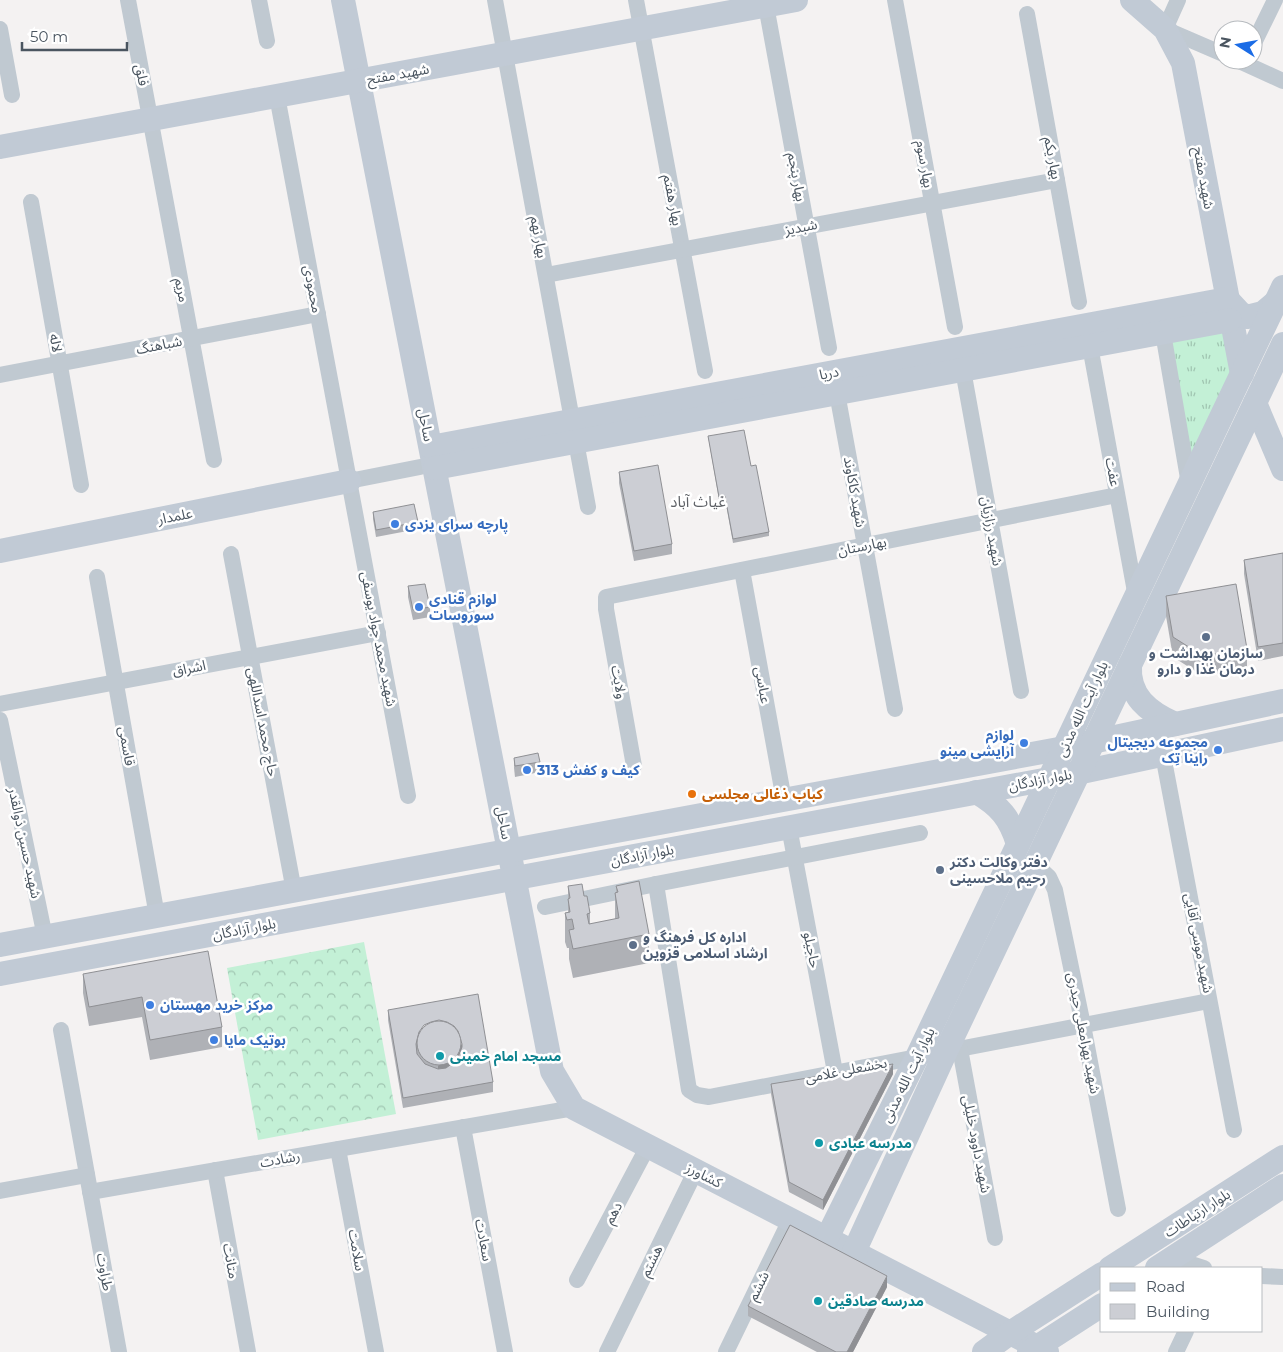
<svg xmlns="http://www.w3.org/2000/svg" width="1283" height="1352" font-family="Montserrat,'Noto Sans Arabic',sans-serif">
  <defs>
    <pattern id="grass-tufts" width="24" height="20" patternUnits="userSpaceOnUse" patternTransform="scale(1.25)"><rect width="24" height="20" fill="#c3f0d6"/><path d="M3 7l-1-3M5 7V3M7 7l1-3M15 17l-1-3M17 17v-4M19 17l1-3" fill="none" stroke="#a0c5b1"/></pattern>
    <pattern id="forest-crowns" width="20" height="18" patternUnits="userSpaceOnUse" patternTransform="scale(1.25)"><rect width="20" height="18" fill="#c3f0d6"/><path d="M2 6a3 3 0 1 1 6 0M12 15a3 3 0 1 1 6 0" fill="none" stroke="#a0c5b1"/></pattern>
  </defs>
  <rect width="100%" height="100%" fill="#f4f2f2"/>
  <!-- grass -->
  <polygon fill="url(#grass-tufts)" points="1230,320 1242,374 1189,484 1163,333"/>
  <!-- forest -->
  <polygon fill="url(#forest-crowns)" points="364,942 396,1114 258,1140 227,968"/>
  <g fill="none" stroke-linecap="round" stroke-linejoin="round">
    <!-- street -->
    <g stroke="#c0c9d1" stroke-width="16">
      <polyline points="128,0 214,460"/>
      <polyline points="259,0 267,41"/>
      <polyline points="495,0 588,507"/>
      <polyline points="636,0 705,371"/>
      <polyline points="765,0 829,348"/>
      <polyline points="895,0 955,327"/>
      <polyline points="1178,0 1165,29 1223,54"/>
      <polyline points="1027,14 1079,302"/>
      <polyline points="0,29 12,95"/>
      <polyline points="1253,45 1275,0"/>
      <polyline points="1237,60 1283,81"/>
      <polyline points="277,96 408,796"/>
      <polyline points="31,202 81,485"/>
      <polyline points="546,275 1057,180"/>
      <polyline points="1163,333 1189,484"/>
      <polyline points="1090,346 1136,597"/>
      <polyline points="963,370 1021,691"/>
      <polyline points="0,375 318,314"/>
      <polyline points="837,393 895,709"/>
      <polyline points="349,481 420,467"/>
      <polyline points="231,554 294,891"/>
      <polyline points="742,570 784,800"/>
      <polyline points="97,577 157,916"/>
      <polyline points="0,704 378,633"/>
      <polyline points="0,720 45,937"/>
      <polyline points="1163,755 1234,1130"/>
      <polyline points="634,766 606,609 606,597 1117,495"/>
      <polyline points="789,827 835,1072"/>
      <polyline points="1035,864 1049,877 1055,890 1083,1025 1118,1209"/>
      <polyline points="656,884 689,1090 697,1095 709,1097 1209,1001"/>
      <polyline points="545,907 656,884 920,833"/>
      <polyline points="61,1030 119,1352"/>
      <polyline points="960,1049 995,1238"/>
      <polyline points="463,1127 505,1352"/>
      <polyline points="338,1149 376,1352"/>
      <polyline points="215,1170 248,1352"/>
      <polyline points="0,1191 87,1175"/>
      <polyline points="90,1192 574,1108"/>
      <polyline points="1173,1258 1204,1268"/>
      <polyline points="1262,1276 1283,1277"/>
      <polyline points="577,1280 648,1146"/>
      <polyline points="607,1352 696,1170"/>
      <polyline points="726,1352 790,1220"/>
      <polyline points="1176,1352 1186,1331"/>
    </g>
    <!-- secondary -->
    <g stroke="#c1cad5" stroke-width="24">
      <polyline points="343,0 552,1071 574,1108 1047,1352"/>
      <polyline points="1132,0 1165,29 1183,63 1242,374"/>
      <polyline points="0,147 796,0"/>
      <polyline points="1255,403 1283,469"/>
      <polyline points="431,447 1227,299 1240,313 1247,317 1263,313 1276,302"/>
      <polyline points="435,468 1230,320"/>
      <polyline points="0,551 349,481"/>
      <path d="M1130,665C1128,696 1148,712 1175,724"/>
      <path d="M976,792C1000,806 1010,818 1018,844"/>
      <polyline points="0,945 1064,748 1283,701"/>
      <polyline points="0,974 1049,779 1283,729"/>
      <polyline points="827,1238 917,1057 1283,287"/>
      <polyline points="854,1252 946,1051 1283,344"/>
      <polyline points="1110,1268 1283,1157"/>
      <polyline points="1157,1268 1283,1186"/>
      <polyline points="984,1352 1010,1333 1102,1274"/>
      <polyline points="1029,1352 1102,1305"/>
    </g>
  </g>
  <!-- wall -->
  <g fill="#afb1b6">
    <polygon points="708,436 751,466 769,532 769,536 733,543 725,499 719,500"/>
    <polygon points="619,472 672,544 672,554 634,561 619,483"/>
    <polygon points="373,512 418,522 418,529 376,537 373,519"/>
    <polygon points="1283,553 1283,656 1258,661 1244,574 1244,560"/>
    <polygon points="408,586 430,607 430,617 413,620 408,597"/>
    <polygon points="1166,596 1247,649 1247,669 1203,676 1173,657 1166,616"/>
    <polygon points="514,758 540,762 540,772 515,777 514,768"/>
    <polygon points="568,886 584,896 590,913 590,924 615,919 615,893 616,892 616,886 649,934 649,963 573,978 569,959 569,948 567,948 565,942 565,913 568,912"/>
    <polygon points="83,974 222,1027 222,1047 150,1060 142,1017 89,1026 83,993"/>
    <polygon points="388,1010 493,1082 493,1092 403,1108 388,1020"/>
    <polygon points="893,1074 823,1210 789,1192 771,1094 771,1084"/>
    <polygon points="887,1287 853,1352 817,1352 748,1316 748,1306"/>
  </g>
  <!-- shaded-wall -->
  <g fill="#8f9094">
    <polygon points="462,1044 462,1057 438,1080 438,1066"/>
    <polygon points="893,1064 893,1074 823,1210 823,1200"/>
    <polygon points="887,1276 887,1287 853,1352 847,1352"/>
  </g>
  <!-- building -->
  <g fill="#ccced4" stroke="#8f9094" fill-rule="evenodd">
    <polygon points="744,430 751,466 756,465 769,532 733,539 725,496 719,497 708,436"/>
    <polygon points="658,465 672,544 634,551 619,472"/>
    <polygon points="414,504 418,522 376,530 373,512"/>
    <polygon points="1283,553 1283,643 1258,647 1244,560"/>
    <polygon points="425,584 430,607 413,610 408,586"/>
    <polygon points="1236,584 1247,649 1203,656 1173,637 1166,596"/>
    <polygon points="538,753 540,762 515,766 514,758"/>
    <polygon points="639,881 649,934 573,949 569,930 574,929 572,919 567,920 565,913 570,912 568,899 570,898 568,886 582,884 584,896 587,896 590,913 587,914 589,924 619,918 615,893 618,892 616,886"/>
    <polygon points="208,951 222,1027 150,1040 142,997 89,1007 83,974"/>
    <path d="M478,994L493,1082L403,1098L388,1010ZM439,1020L447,1022L454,1026L458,1031L462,1044V1047L457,1060L446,1068L438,1069L425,1064L417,1054L416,1044L419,1032L424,1025L431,1022Z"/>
    <circle cx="439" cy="1043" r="22"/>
    <polygon points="893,1064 823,1200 789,1182 771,1084"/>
    <polygon points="790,1225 887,1276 847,1352 836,1352 748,1306"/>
  </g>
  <!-- markers -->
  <g fill="#3f7fe0" stroke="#fff" stroke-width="2">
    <circle cx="395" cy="524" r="5"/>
    <circle cx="419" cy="607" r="5"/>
    <circle cx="1024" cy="743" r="5"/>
    <circle cx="1218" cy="750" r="5"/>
    <circle cx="527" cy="770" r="5"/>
    <circle cx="150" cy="1005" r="5"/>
    <circle cx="214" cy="1040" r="5"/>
  </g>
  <g fill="#5c6f8a" stroke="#fff" stroke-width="2">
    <circle cx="1206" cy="637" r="5"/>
    <circle cx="940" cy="870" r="5"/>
    <circle cx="633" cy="945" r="5"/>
  </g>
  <circle fill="#e8710a" stroke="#fff" stroke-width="2" cx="692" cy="794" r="5"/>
  <g fill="#0f9aa8" stroke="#fff" stroke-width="2">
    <circle cx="440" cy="1056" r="5"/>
    <circle cx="819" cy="1143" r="5"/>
    <circle cx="818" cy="1301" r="5"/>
  </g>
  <g text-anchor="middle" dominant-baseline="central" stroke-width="5" stroke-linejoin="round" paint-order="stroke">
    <!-- street labels -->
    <g font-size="14" fill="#4a5560" stroke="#fff">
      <text transform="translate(398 74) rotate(-10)">شهید مفتح</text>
      <text transform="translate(142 75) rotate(79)">فلق</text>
      <text transform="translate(1053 158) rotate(80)">بهار یکم</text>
      <text transform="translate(925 164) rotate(80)">بهار سوم</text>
      <text transform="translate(797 177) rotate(80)">بهار پنجم</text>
      <text transform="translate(1204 178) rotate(80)">شهید مفتح</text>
      <text transform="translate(673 200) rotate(79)">بهار هفتم</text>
      <text transform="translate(801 227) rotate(-11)">شبدیز</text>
      <text transform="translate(539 237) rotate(80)">بهار نهم</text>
      <text transform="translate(313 289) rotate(79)">محمودی</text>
      <text transform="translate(182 290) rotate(79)">مریم</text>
      <text transform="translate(56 343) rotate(80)">لاله</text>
      <text transform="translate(159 345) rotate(-11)">شباهنگ</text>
      <text transform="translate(829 373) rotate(-11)">دریا</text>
      <text transform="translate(426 425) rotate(79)">ساحل</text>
      <text transform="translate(1113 472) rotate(80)">عفت</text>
      <text transform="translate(855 492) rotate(80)">شهید کاکاوند</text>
      <text transform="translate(175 516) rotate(-11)">علمدار</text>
      <text transform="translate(992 531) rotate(80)">شهید رزازیان</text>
      <text transform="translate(862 546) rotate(-11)">بهارستان</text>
      <text transform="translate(379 639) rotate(79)">شهید محمد جواد یوسفی</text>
      <text transform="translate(189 668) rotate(-11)">اشراق</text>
      <text transform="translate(619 682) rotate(80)">ولایت</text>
      <text transform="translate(763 685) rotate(80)">عباسی</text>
      <text transform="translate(1082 709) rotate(-65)">بلوار آیت الله مدنی</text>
      <text transform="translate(263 722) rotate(79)">حاج محمد اسداللهی</text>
      <text transform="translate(127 746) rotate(80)">قاسمی</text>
      <text transform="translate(1040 780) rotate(-11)">بلوار آزادگان</text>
      <text transform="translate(504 823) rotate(79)">ساحل</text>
      <text transform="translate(25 843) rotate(78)">شهید حسین ذوالقدر</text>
      <text transform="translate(642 855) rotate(-11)">بلوار آزادگان</text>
      <text transform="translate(244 929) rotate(-11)">بلوار آزادگان</text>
      <text transform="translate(1199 943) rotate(79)">شهید موسی آقایی</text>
      <text transform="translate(812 950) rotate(79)">حاجیلو</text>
      <text transform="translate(1084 1033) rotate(79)">شهید بهرامعلی حیدری</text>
      <text transform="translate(846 1070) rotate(-11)">بخشعلی غلامی</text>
      <text transform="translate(908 1075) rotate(-64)">بلوار آیت الله مدنی</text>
      <text transform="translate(977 1144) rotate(79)">شهید داوود خلیلی</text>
      <text transform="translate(280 1159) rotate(-10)">رشادت</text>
      <text transform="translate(704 1175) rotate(27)">کشاورز</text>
      <text transform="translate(613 1213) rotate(-62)">دهم</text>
      <text transform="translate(1197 1213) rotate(-33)">بلوار ارتباطات</text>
      <text transform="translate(484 1240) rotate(79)">سعادت</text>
      <text transform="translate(357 1250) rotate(80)">سلامت</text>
      <text transform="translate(231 1261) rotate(80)">متانت</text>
      <text transform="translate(651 1261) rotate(-64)">هشتم</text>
      <text transform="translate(105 1272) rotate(80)">طراوت</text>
      <text transform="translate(758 1286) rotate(-64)">ششم</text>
    </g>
    <!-- shop labels -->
    <g font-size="14" font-weight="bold" fill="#366cbe" stroke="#fff" text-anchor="start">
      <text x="405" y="524">پارچه سرای یزدی</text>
      <text x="429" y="599">لوازم قنادی<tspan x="429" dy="16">سوروسات</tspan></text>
      <text x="1014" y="735" text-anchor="end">لوازم<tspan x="1014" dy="16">آرایشی مینو</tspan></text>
      <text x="1208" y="742" text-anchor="end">مجموعه دیجیتال<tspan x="1208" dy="16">راینا تِک</tspan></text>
      <text x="537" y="770">کیف و کفش 313</text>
      <text x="160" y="1005">مرکز خرید مهستان</text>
      <text x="224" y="1040">بوتیک مایا</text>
    </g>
    <!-- service labels -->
    <g font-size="14" font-weight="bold" fill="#4e5e75" stroke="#fff" text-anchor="start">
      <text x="1206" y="653" text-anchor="middle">سازمان بهداشت و<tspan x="1206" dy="16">درمان غذا و دارو</tspan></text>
      <text x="950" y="862">دفتر وکالت دکتر<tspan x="950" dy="16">رحیم ملاحسینی</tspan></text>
      <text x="643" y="937">اداره کل فرهنگ و<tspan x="643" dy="16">ارشاد اسلامی قزوین</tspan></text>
    </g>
    <!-- food labels -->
    <g font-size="14" font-weight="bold" fill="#c56008" stroke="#fff" text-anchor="start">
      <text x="702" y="794">کباب ذغالی مجلسی</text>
    </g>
    <!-- culture labels -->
    <g font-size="14" font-weight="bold" fill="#0d838f" stroke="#fff" text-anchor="start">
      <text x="450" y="1056">مسجد امام خمینی</text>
      <text x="829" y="1143">مدرسه عبادی</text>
      <text x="828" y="1301">مدرسه صادقین</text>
    </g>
    <!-- neighbourhood labels -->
    <g font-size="15" fill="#5f6267" stroke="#fff">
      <text x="698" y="501">غیاث آباد</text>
    </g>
  </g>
  <!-- legend -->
  <rect x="1100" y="1267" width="162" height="65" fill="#ffffff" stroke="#b7bbbf"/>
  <rect x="1110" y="1283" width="25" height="8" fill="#c1cad5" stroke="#b7bbbf"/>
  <text x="1146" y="1292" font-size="15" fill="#4a5560">Road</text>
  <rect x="1110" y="1304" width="25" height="15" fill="#ccced4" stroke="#b7bbbf"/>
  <text x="1146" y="1317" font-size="15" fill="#4a5560">Building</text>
  <!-- north arrow -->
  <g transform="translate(1238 45) rotate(281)"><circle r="24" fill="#ffffff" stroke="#b7bbbf"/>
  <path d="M0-4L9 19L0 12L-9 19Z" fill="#1b6ce6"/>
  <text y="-8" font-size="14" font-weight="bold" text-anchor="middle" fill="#4a5560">N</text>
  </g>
  <!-- scale -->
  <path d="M22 42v8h105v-8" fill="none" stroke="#4a5560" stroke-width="2.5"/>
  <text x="30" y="42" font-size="15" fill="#4a5560" stroke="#ffffff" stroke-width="4" paint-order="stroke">50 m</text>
</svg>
